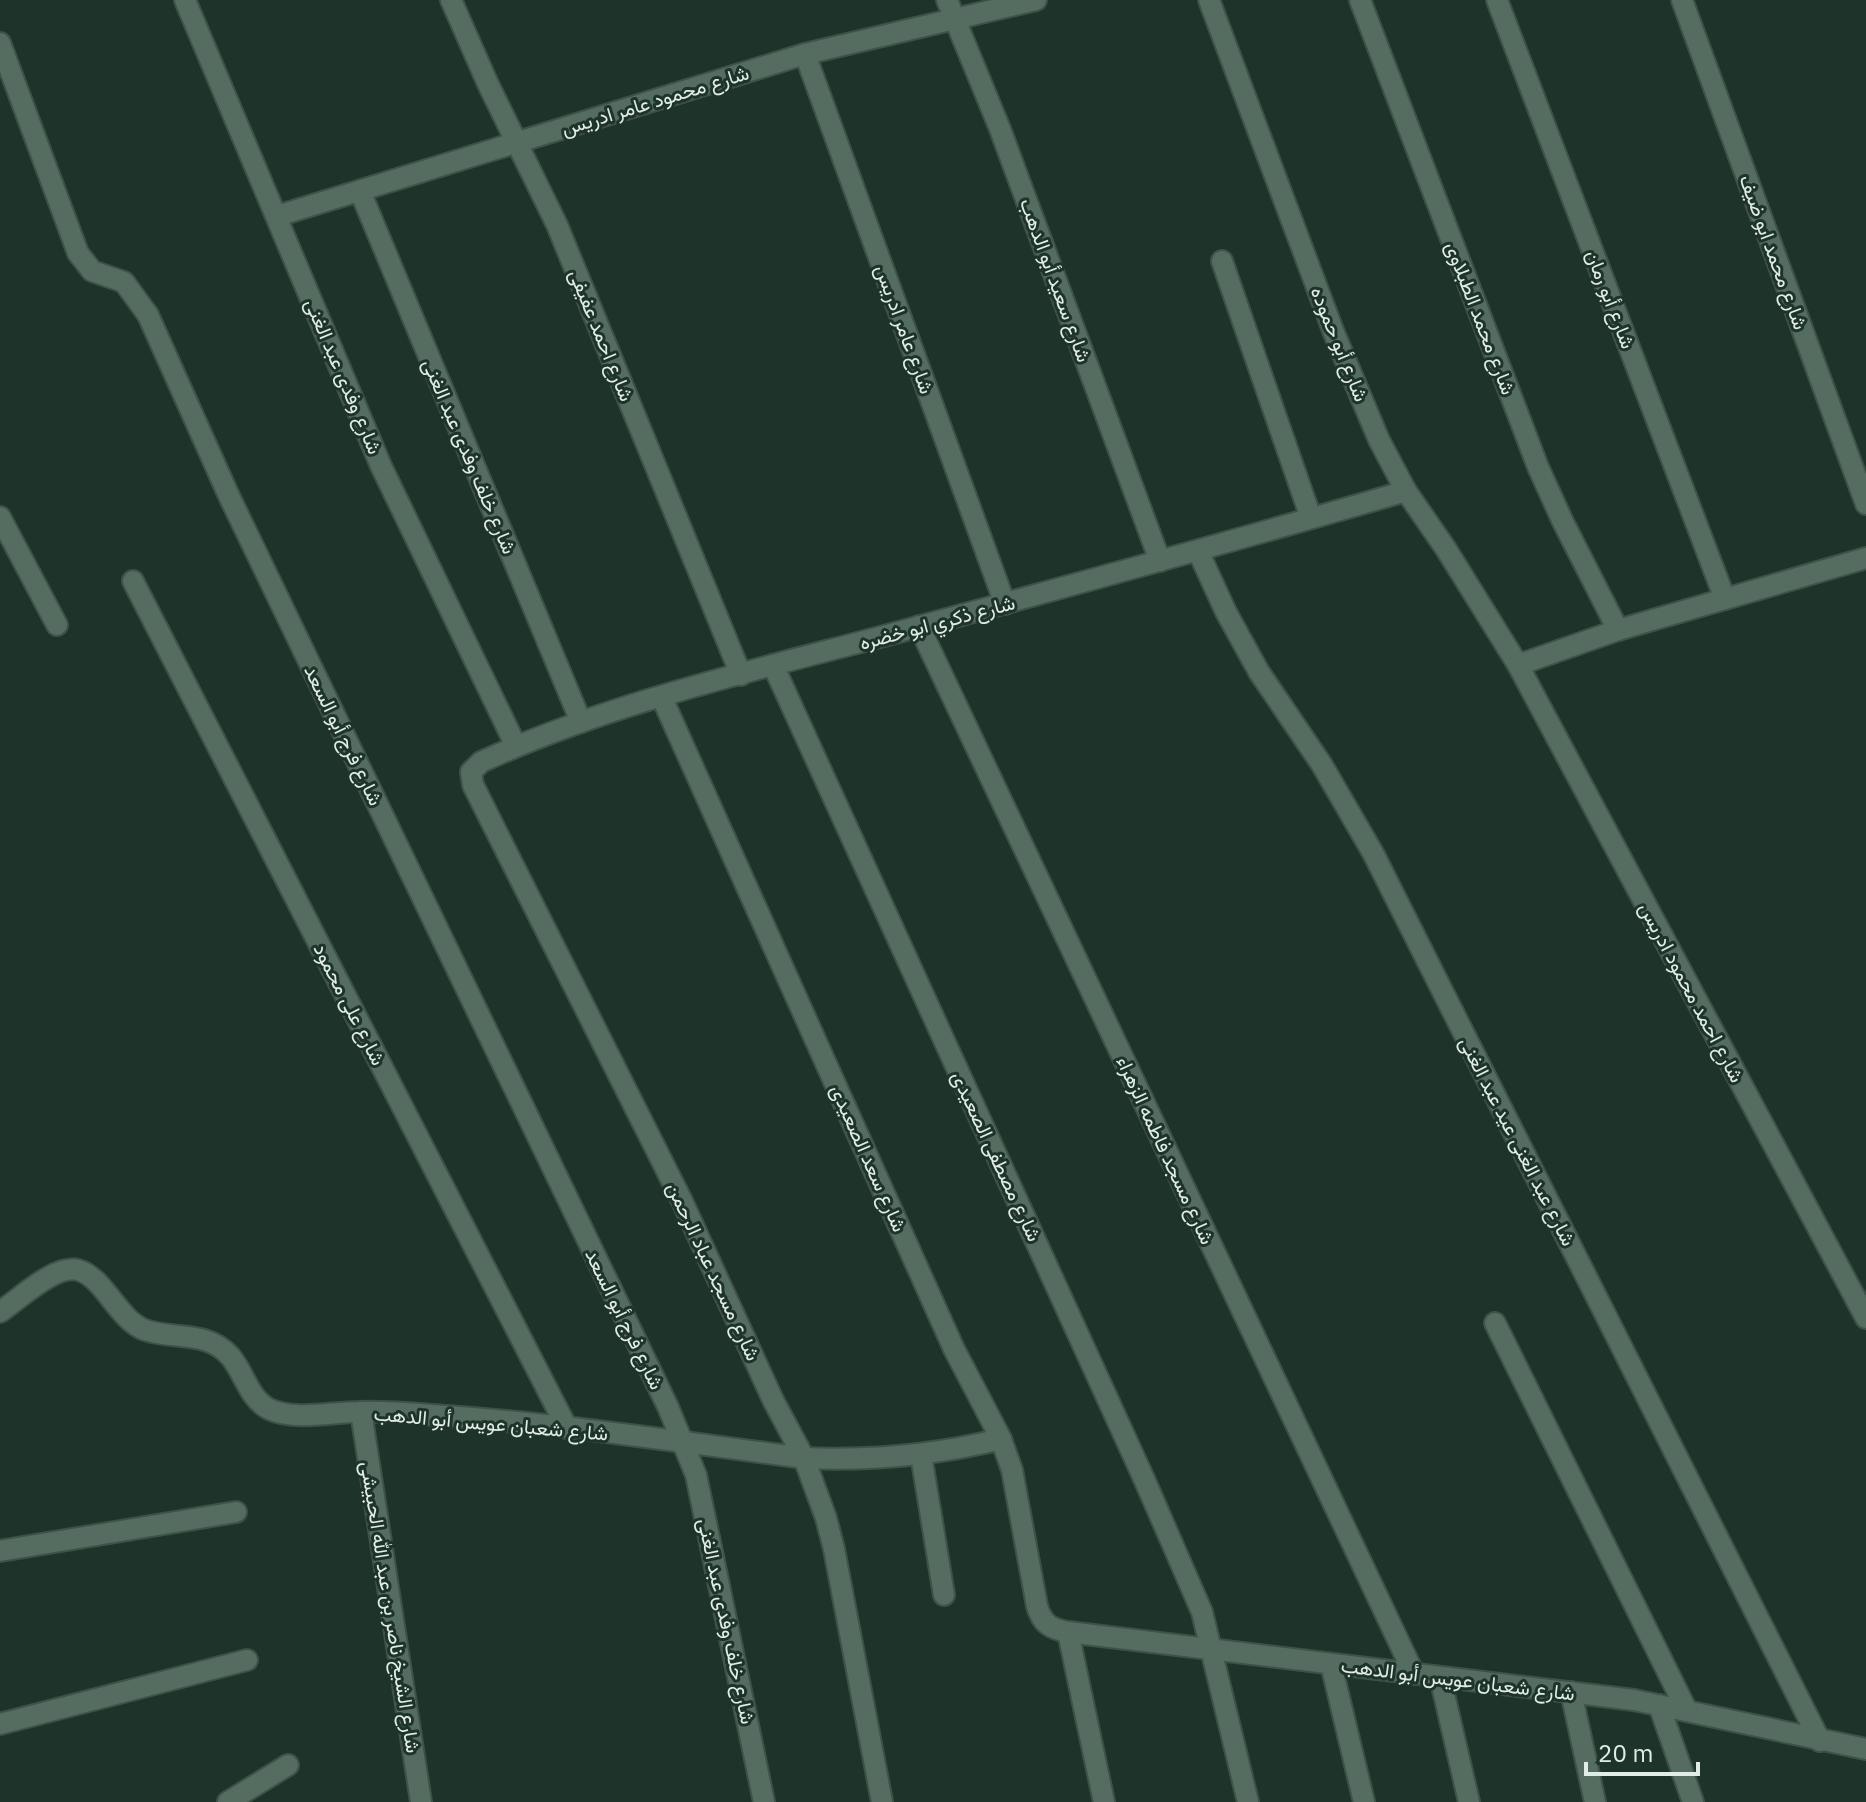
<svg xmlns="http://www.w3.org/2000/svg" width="1866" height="1802" font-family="'IBM Plex Sans',Vazirmatn,sans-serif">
  <rect width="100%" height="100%" fill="#1e342a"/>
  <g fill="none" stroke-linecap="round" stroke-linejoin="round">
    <!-- minor casing -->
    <g stroke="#3f5249" stroke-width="24">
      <g id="minor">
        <polyline points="185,0 381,466 516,746"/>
        <polyline points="451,0 488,84 557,225 741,675"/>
        <polyline points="947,0 1000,129 1160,561"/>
        <polyline points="1209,0 1334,333 1379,440 1406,491 1446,549 1518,665 1866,1318"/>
        <polyline points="1360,0 1538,467 1563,522 1618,630"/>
        <polyline points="1497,0 1725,599"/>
        <polyline points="1682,0 1866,504"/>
        <polyline points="0,43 78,253 92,271 124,282 148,315 229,496 668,1407 696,1475 764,1802"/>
        <polyline points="805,54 1005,604"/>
        <polyline points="360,191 581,722"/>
        <polyline points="277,216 805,54 1036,0"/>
        <polyline points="1222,261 1311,518"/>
        <polyline points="0,517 57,625"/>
        <polyline points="1198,551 1226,612 1259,672 1322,765 1373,853 1820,1741"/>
        <polyline points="133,581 567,1428"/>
        <polyline points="919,626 1414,1674"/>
        <polyline points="773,665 1145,1481 1202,1612 1248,1802"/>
        <polyline points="1518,665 1618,630 1866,558"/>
        <path d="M662,698L954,1349L1001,1439L1012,1470L1037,1606C1042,1624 1051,1629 1068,1632L1634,1700L1866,1749"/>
        <path d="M0,1312C18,1300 55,1264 78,1270C104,1277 118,1320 145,1330C174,1340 207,1330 230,1356C244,1372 249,1399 269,1409C294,1421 332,1412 359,1412C383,1411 408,1413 432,1415C556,1423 681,1442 804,1458C872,1461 936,1455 1001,1439"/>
        <polyline points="1495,1323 1687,1711"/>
        <polyline points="361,1412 421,1802"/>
        <polyline points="921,1455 944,1595"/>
        <polyline points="0,1551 236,1512"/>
        <polyline points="1068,1632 1104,1802"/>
        <polyline points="1331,1664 1364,1802"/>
        <polyline points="1440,1677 1469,1802"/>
        <polyline points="1571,1692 1595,1802"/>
        <polyline points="1659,1705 1693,1802"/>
        <polyline points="0,1724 247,1660"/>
        <polyline points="228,1802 288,1765"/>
        <path d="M882,1802L834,1549L826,1518L804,1458L773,1400L682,1201L473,785L471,772L481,762C605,705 747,672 880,637C1055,590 1231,542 1406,491"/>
      </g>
    </g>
    <!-- minor -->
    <use href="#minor" stroke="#556c60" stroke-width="20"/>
  </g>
  <g text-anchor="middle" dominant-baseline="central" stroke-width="6" stroke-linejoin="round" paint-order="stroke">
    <!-- street labels -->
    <g font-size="20" fill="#e0ede6" stroke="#1e342a">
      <text transform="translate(655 100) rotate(-17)">شارع محمود عامر ادريس</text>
      <text transform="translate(1774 252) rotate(70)">شارع محمد ابو ضيف</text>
      <text transform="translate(1056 280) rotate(70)">شارع سعيد أبو الدهب</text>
      <text transform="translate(1611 299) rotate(69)">شارع أبو رمان</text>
      <text transform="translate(1481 318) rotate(69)">شارع محمد الطبلاوى</text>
      <text transform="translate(905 329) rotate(70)">شارع عامر ادريس</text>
      <text transform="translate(602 335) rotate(68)">شارع احمد عفيفى</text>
      <text transform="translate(1340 344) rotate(68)">شارع أبو حموده</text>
      <text transform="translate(344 376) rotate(67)">شارع وفدى عبد الغنى</text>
      <text transform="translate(470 456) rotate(67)">شارع خلف وفدى عبد الغنى</text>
      <text transform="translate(937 622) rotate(-15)">شارع ذكري ابو خضره</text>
      <text transform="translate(344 735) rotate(64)">شارع فرج أبو السعد</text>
      <text transform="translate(1692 992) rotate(62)">شارع احمد محمود ادريس</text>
      <text transform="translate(350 1004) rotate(63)">شارع على محمود</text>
      <text transform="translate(1518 1141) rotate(63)">شارع عبد الغنى عيد عبد الغنى</text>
      <text transform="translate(1166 1150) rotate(65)">شارع مسجد فاطمه الزهراء</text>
      <text transform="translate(997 1156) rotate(65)">شارع مصطفى الصعيدى</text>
      <text transform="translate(869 1158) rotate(66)">شارع سعد الصعيدى</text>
      <text transform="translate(714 1271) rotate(65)">شارع مسجد عباد الرحمن</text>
      <text transform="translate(625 1319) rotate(64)">شارع فرج أبو السعد</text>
      <text transform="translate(491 1423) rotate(5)">شارع شعبان عويس أبو الدهب</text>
      <text transform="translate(391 1607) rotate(81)">شارع الشيخ ناصر بن عبد الله الحبيشى</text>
      <text transform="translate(727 1621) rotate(78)">شارع خلف وفدى عبد الغنى</text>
      <text transform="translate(1458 1679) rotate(7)">شارع شعبان عويس أبو الدهب</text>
    </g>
  </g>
  <!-- scale -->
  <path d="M1586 1762v12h112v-12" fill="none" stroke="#e0ede6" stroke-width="4"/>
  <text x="1598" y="1762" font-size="24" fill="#e0ede6" stroke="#1e342a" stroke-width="6" paint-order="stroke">20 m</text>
</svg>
